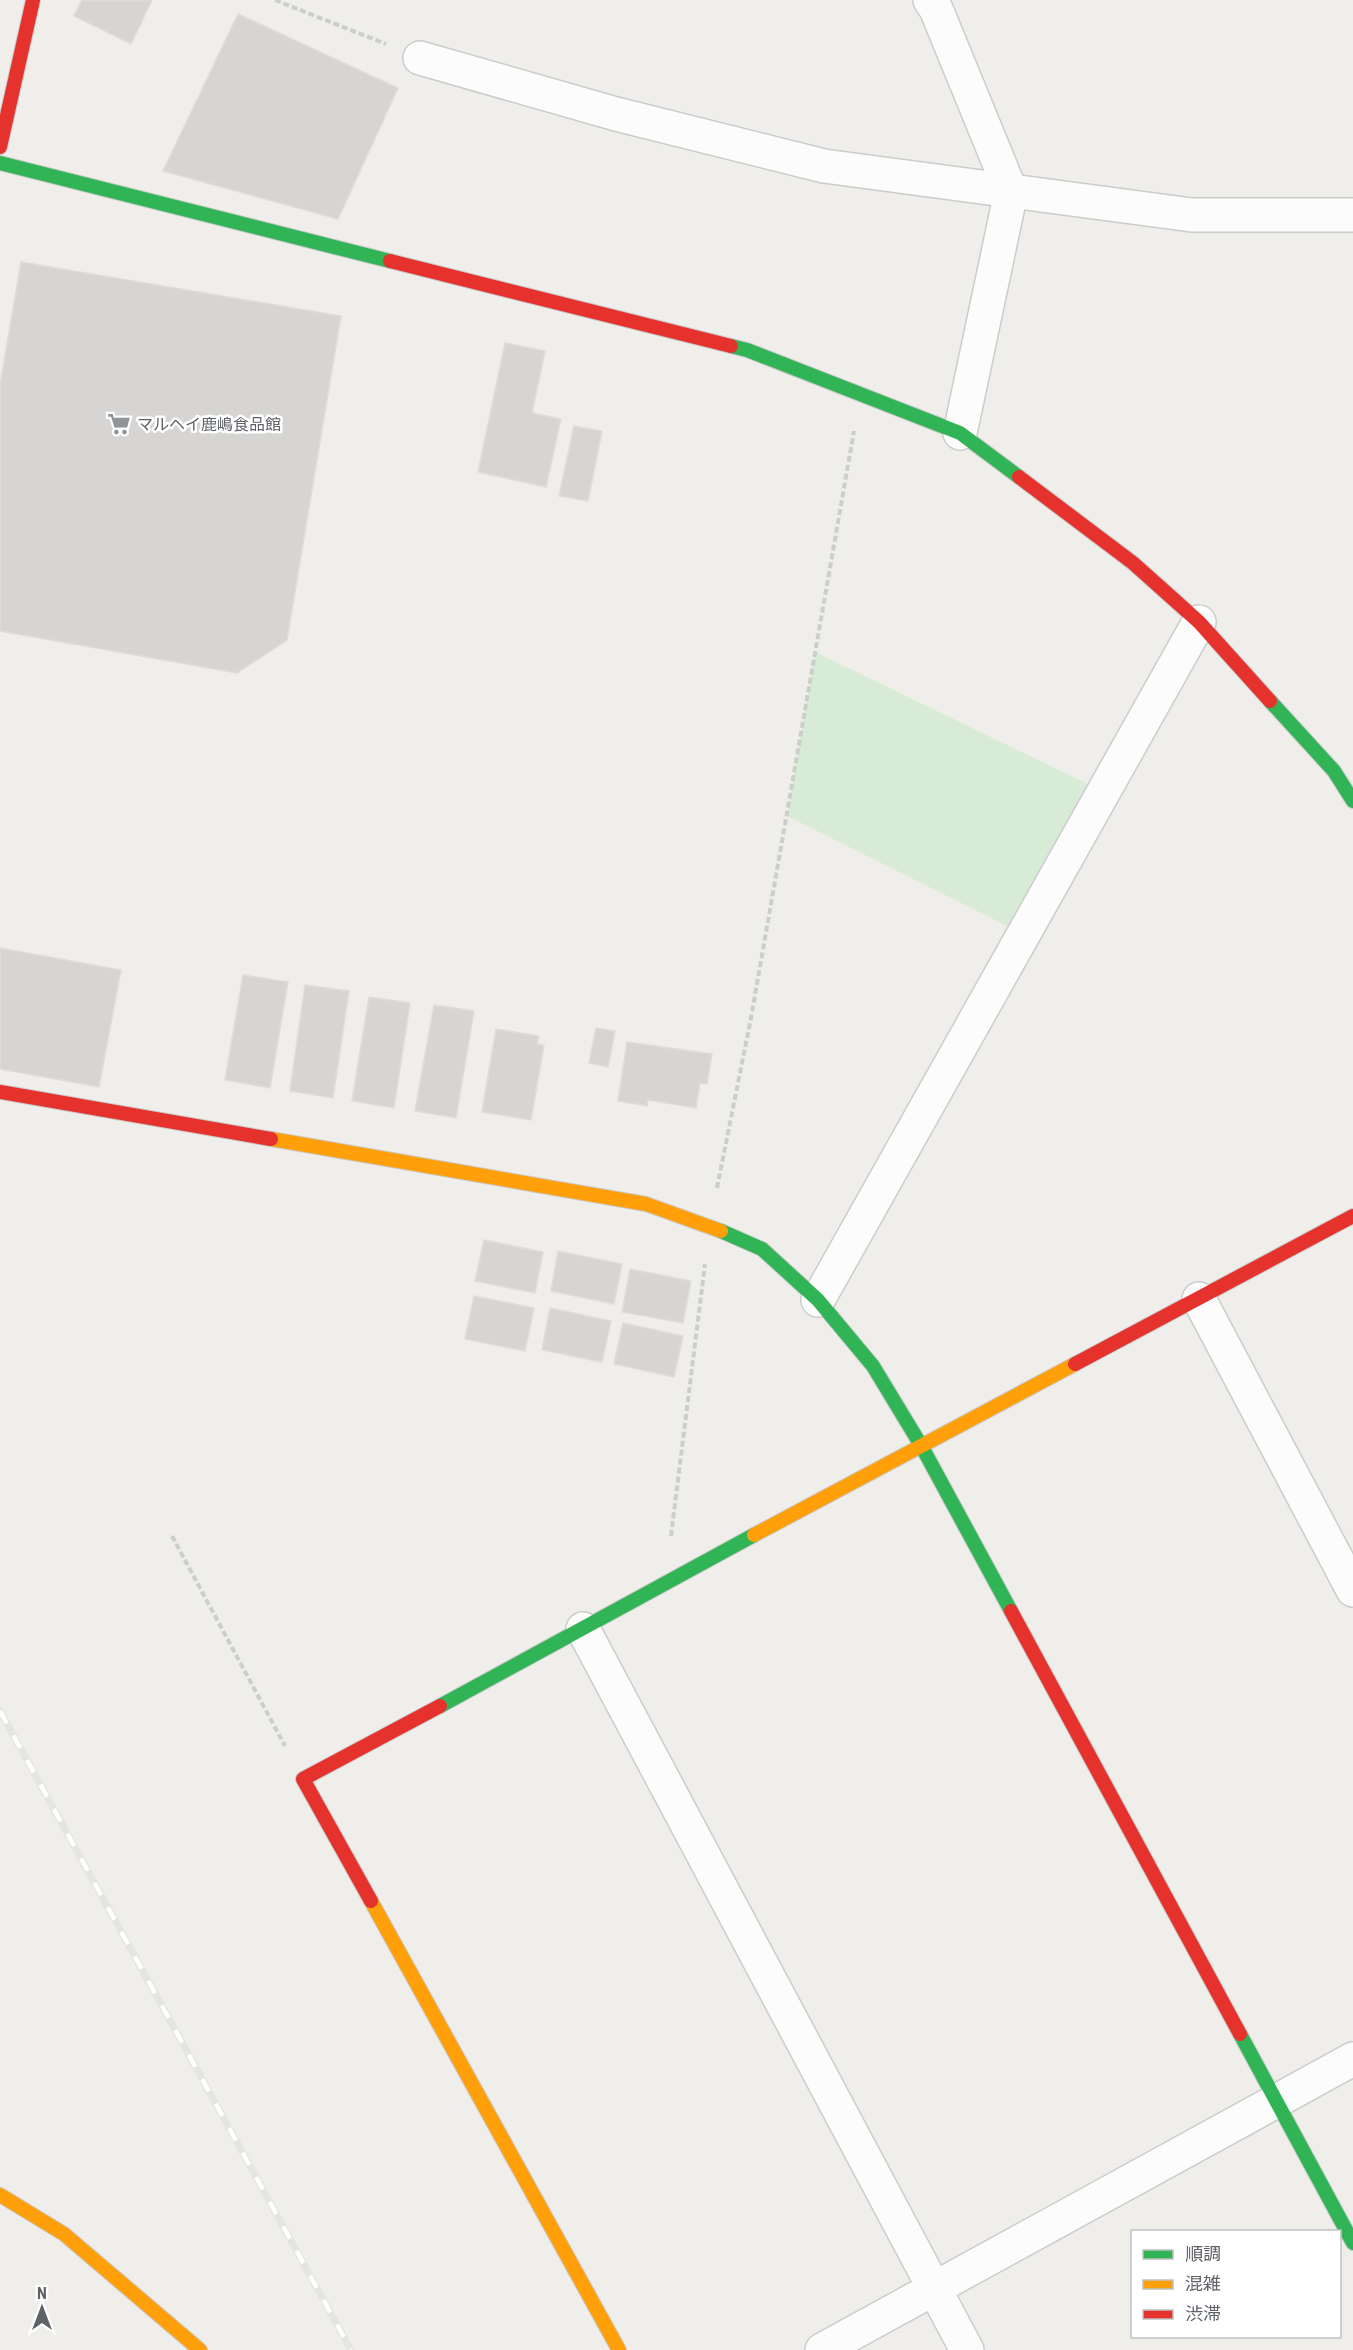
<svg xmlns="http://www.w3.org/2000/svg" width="1353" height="2350" font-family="'Roboto Condensed','Noto Sans JP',sans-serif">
  <rect width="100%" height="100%" fill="#efeeea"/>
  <!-- green -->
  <polygon fill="#d8ebd6" points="815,652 1104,792 1023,934 787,816"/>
  <!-- building -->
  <g fill="#d6d5d3" stroke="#deddd9" stroke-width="1.5">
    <polygon points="82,0 152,0 131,44 74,16"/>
    <polygon points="238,14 398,88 338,219 163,171"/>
    <polygon points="21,262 341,316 287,640 237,673 0,631 0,385"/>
    <polygon points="505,343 545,351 532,413 561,419 546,487 478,472"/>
    <polygon points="574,426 602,431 588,501 559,496"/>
    <polygon points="0,948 121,970 99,1087 0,1069"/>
    <polygon points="243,975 288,982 270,1088 225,1080"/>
    <polygon points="305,985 349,991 333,1098 290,1091"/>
    <polygon points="369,997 410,1003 394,1108 352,1101"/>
    <polygon points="434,1005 474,1011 456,1118 415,1111"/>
    <polygon points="596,1028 615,1031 608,1067 589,1063"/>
    <polygon points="496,1029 539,1036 537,1044 544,1045 531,1120 482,1112"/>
    <polygon points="627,1042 712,1054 707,1084 700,1083 696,1108 648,1100 647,1106 618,1101"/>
    <polygon points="484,1240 543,1252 535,1293 475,1281"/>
    <polygon points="558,1251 622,1264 614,1304 551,1291"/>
    <polygon points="630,1269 691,1281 683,1323 622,1312"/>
    <polygon points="474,1296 534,1308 525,1351 465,1339"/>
    <polygon points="550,1308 611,1321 602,1362 542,1350"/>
    <polygon points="623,1323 683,1336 674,1377 614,1364"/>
  </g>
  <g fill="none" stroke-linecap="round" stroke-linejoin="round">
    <!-- street casing -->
    <g stroke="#cbcccc" stroke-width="36">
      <g id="street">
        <polyline points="930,0 936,9 1011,192 960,433"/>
        <polyline points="420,58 616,114 824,166 1192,215 1353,215"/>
        <polyline points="1199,1299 1353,1590"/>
        <polyline points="818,1300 1199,622"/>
        <polyline points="583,1629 967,2350"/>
        <polyline points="822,2350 1353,2059"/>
      </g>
    </g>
    <!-- fast casing -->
    <g stroke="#cacacb" stroke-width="16">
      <g id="fast">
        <polyline points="0,163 390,261"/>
        <polyline points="731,346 747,350 960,433 1019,477"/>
        <polyline points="1270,701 1334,771 1353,801"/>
        <polyline points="721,1231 762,1249 818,1300 873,1366 922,1447 1011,1611"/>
        <polyline points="440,1706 754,1535"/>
        <polyline points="1240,2034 1353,2243"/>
      </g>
    </g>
    <!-- slow casing -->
    <g stroke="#cacacb" stroke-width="16">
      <g id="slow">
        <polyline points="271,1139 646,1204 721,1231"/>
        <polyline points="754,1535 1075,1364"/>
        <polyline points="371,1901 619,2350"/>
        <polyline points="0,2195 64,2234 200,2350"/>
      </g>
    </g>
    <!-- jam casing -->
    <g stroke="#cacacb" stroke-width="16">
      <g id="jam">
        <polyline points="0,147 33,0"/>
        <polyline points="390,261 731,346"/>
        <polyline points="1019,477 1133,563 1199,622 1270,701"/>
        <polyline points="0,1092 271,1139"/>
        <polyline points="1075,1364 1353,1216"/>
        <polyline points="1011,1611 1240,2034"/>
        <polyline points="371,1901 303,1779 440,1706"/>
      </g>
    </g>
    <!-- path -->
    <g stroke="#cacfcc" stroke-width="4" stroke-dasharray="6 3" stroke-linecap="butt">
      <polyline points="275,0 386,44"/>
      <polyline points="717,1188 751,1018 854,431"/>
      <polyline points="172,1536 285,1746"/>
      <polyline points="671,1536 705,1264"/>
    </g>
    <!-- street -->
    <use href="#street" stroke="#fdfcfc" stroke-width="33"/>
    <!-- fast -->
    <use href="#fast" stroke="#30b455" stroke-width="14"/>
    <!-- slow -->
    <use href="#slow" stroke="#ff9f0a" stroke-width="14"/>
    <!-- jam -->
    <use href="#jam" stroke="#e5322d" stroke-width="14"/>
    <!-- rail casing -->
    <g stroke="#e4e4e4" stroke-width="7">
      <polyline id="rail" points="0,1711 351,2350"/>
    </g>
    <!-- rail -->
    <use href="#rail" stroke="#fff" stroke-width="4.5" stroke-dasharray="14" stroke-linecap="butt"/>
  </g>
  <!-- icons -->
  <defs>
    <g id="supermarket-bare" transform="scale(1.8)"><path d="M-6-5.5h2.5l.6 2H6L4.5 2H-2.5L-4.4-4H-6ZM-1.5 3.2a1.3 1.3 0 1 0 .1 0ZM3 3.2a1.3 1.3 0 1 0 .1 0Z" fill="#919496" stroke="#fff" stroke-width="2.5" paint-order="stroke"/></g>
  </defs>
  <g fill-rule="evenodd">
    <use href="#supermarket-bare" x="119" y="424"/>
  </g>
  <g text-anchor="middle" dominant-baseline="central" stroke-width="5" stroke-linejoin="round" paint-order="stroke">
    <!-- poi labels -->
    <g font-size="16" fill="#5f6368" stroke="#fff" text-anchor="start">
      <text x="137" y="424">マルヘイ鹿嶋食品館</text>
    </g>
  </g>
  <!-- legend -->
  <rect x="1131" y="2230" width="210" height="108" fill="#ffffff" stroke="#bfc1c3" stroke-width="1.5"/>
  <rect x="1143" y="2250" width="30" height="9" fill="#30b455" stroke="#bfc1c3" stroke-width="1.5"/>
  <text x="1185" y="2260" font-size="18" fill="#5f6368">順調</text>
  <rect x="1143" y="2280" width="30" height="9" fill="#ff9f0a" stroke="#bfc1c3" stroke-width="1.5"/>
  <text x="1185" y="2290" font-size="18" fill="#5f6368">混雑</text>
  <rect x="1143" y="2310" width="30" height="9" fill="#e5322d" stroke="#bfc1c3" stroke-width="1.5"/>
  <text x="1185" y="2320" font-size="18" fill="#5f6368">渋滞</text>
  <!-- north arrow -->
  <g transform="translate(42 2308)" stroke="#ffffff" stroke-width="4.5" paint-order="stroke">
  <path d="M0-4.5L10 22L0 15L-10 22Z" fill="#5f6368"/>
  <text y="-9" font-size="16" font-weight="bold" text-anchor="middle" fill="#5f6368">N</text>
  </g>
</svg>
